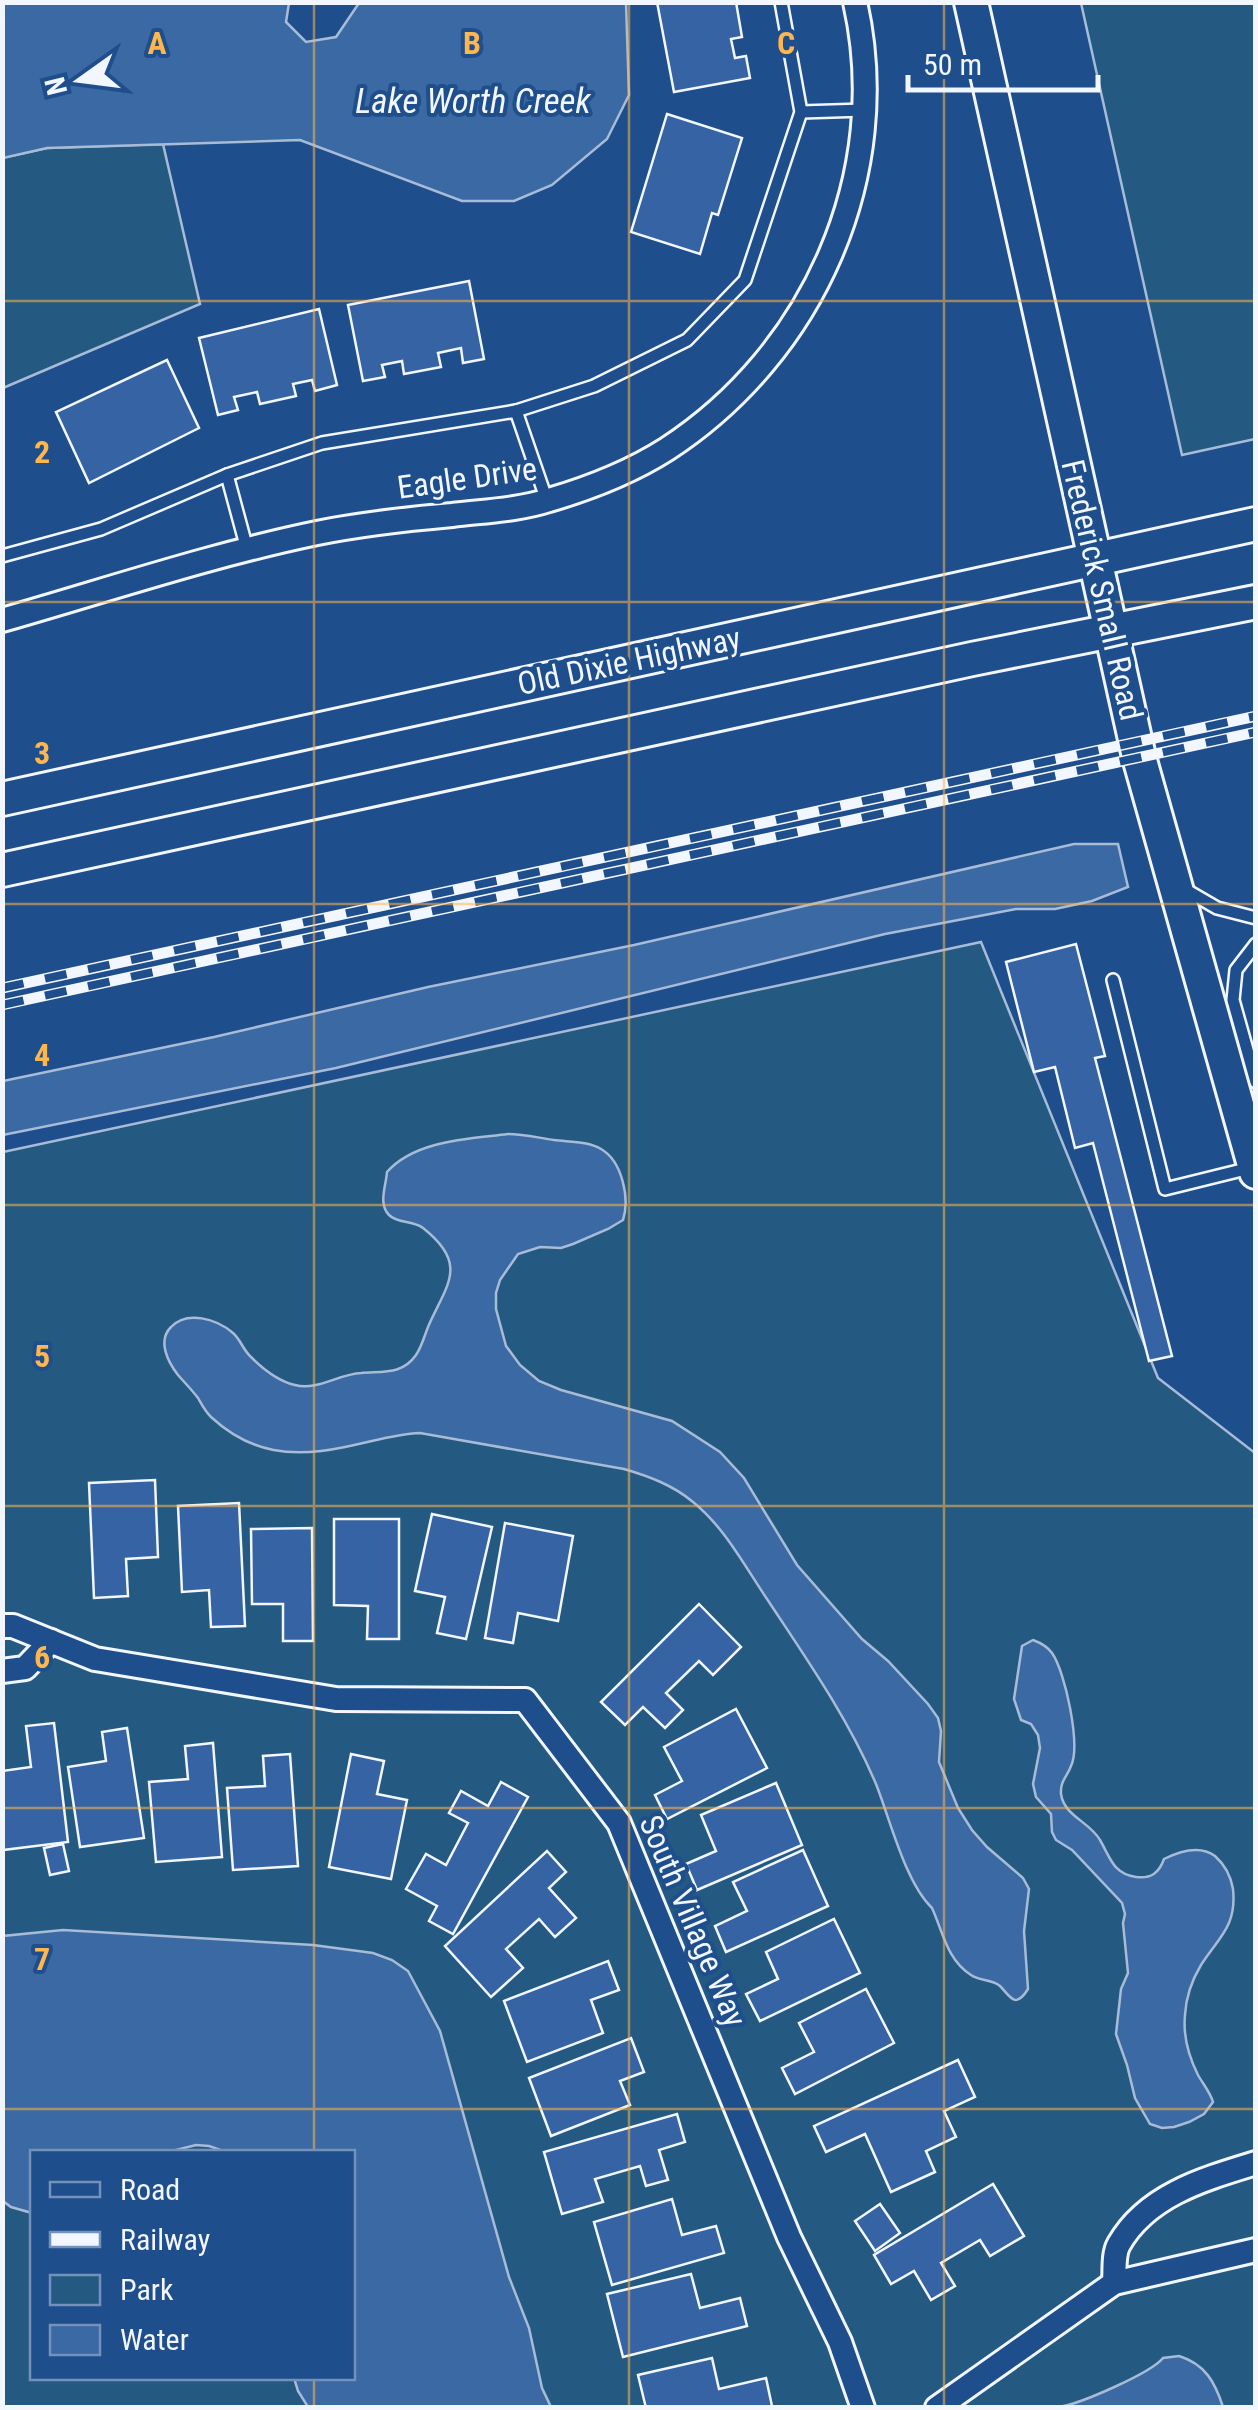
<svg xmlns="http://www.w3.org/2000/svg" width="1258" height="2410" font-family="'Roboto Condensed',sans-serif">
  <rect width="100%" height="100%" fill="#1f4e8c"/>
  <!-- green -->
  <g fill="#245a82" stroke="#a8bbd7" stroke-width="2.5" fill-rule="evenodd">
    <polygon points="1081,3 1255,3 1255,439 1182,455"/>
    <polygon points="163,144 200,304 3,388 2,158 47,148"/>
    <path d="M981,942L1158,1378L1255,1453V2407H3V1152ZM32,2152H352V2378H32Z"/>
  </g>
  <!-- water -->
  <g fill="#3b69a3" stroke="#a8bbd7" stroke-width="2.5">
    <polygon points="2,3 289,3 286,22 306,42 336,37 359,3 626,3 629,95 607,139 552,185 514,201 462,201 300,140 47,148 3,158"/>
    <polygon points="1074,844 1118,844 1128,887 1092,901 1055,909 1016,909 885,934 336,1068 3,1135 3,1081 214,1037 428,987 634,945"/>
    <path d="M508,1134C524,1134 539,1138 554,1140C569,1142 588,1141 601,1149C622,1161 630,1198 623,1220L608,1229L573,1244L561,1248L540,1247L518,1254L500,1280L496,1293V1309L506,1346L520,1365L539,1381L561,1390L672,1421L720,1452L744,1478L797,1565L862,1639L888,1661L928,1704L938,1718L941,1731L939,1762L958,1808L972,1830L987,1847L1023,1878L1029,1889L1024,1931L1028,1989C1015,2010 1010,1996 1000,1986C992,1979 979,1981 971,1975C947,1960 943,1932 932,1908C905,1882 890,1819 876,1784C848,1718 806,1658 767,1599C744,1565 725,1528 693,1502C673,1485 648,1476 624,1469L420,1433C394,1434 371,1442 345,1447C293,1458 251,1454 211,1417C205,1411 202,1405 198,1398C192,1390 185,1383 178,1375C168,1362 157,1341 171,1327C187,1310 217,1319 233,1333C241,1340 243,1350 251,1357C263,1369 278,1381 295,1385C317,1391 339,1374 361,1373C383,1371 402,1375 416,1355C422,1346 424,1337 428,1327C446,1285 470,1265 423,1228C413,1220 398,1224 389,1215C378,1204 386,1186 387,1172C415,1140 469,1139 508,1134Z"/>
    <path d="M1033,1640C1041,1643 1047,1646 1052,1653C1065,1671 1081,1745 1071,1766C1067,1777 1060,1781 1061,1794C1064,1816 1090,1822 1100,1840C1110,1857 1113,1874 1136,1877C1151,1879 1159,1873 1164,1859C1180,1851 1200,1845 1215,1856C1225,1865 1231,1877 1233,1889C1237,1926 1219,1937 1201,1965C1192,1980 1186,1997 1185,2015C1183,2035 1189,2057 1198,2075C1203,2084 1210,2092 1213,2102L1204,2114L1189,2122L1174,2127L1162,2128L1150,2124L1135,2098L1127,2065L1116,2034L1121,1989L1128,1973L1123,1923L1125,1914L1122,1903L1072,1850L1056,1840L1052,1832L1051,1814L1036,1797L1033,1784L1040,1748L1038,1735L1031,1724L1021,1720L1014,1699L1022,1646Z"/>
    <polygon points="63,1930 313,1945 373,1953 392,1960 408,1971 440,2031 509,2277 529,2328 542,2388 551,2407 308,2407 298,2391 294,2378 352,2378 352,2152 226,2152 209,2146 196,2145 168,2152 32,2152 32,2213 11,2207 3,2201 3,1936"/>
    <path d="M1179,2356C1205,2364 1215,2382 1223,2407H1059C1080,2404 1151,2373 1163,2358Z"/>
  </g>
  <!-- building -->
  <g fill="#3563a3" stroke="#f2f6ff" stroke-width="2.5">
    <polygon points="657,2 736,2 742,37 731,39 735,58 746,56 750,78 674,92"/>
    <polygon points="667,114 742,138 718,215 712,213 700,254 631,232"/>
    <polygon points="469,281 484,359 463,363 461,348 438,353 441,367 404,374 402,361 382,365 385,377 363,381 348,305"/>
    <polygon points="319,309 337,385 315,391 312,380 293,384 296,396 260,404 257,392 234,397 238,410 218,415 199,338"/>
    <polygon points="167,360 199,428 89,483 56,412"/>
    <polygon points="1076,944 1105,1056 1095,1058 1172,1356 1149,1361 1093,1143 1075,1148 1055,1067 1034,1072 1006,962"/>
    <polygon points="155,1480 158,1557 126,1559 128,1596 94,1598 89,1483"/>
    <polygon points="239,1503 245,1626 211,1627 209,1590 182,1592 178,1506"/>
    <polygon points="432,1514 492,1527 466,1639 437,1633 445,1597 415,1591"/>
    <polygon points="334,1519 399,1519 399,1639 367,1639 368,1606 334,1605"/>
    <polygon points="505,1523 573,1536 558,1621 518,1613 513,1643 485,1638"/>
    <polygon points="312,1528 313,1641 283,1641 283,1604 252,1604 251,1529"/>
    <polygon points="699,1604 741,1647 713,1675 699,1661 666,1693 683,1710 665,1728 643,1707 625,1725 601,1702"/>
    <polygon points="736,1709 767,1768 667,1819 655,1795 682,1781 664,1747"/>
    <polygon points="54,1723 68,1842 3,1850 2,1771 31,1767 26,1726"/>
    <polygon points="127,1728 144,1838 80,1847 68,1767 106,1761 102,1732"/>
    <polygon points="213,1743 222,1857 156,1862 149,1782 188,1779 185,1746"/>
    <polygon points="290,1754 298,1866 233,1870 227,1788 265,1786 263,1756"/>
    <polygon points="351,1754 384,1761 377,1794 407,1800 391,1879 329,1867"/>
    <polygon points="501,1782 528,1797 453,1934 429,1921 437,1906 406,1889 426,1854 446,1865 468,1823 449,1813 461,1791 488,1806"/>
    <polygon points="776,1783 802,1845 697,1890 686,1864 716,1851 701,1815"/>
    <polygon points="63,1844 69,1871 50,1875 44,1848"/>
    <polygon points="803,1850 828,1906 726,1952 715,1926 747,1911 733,1882"/>
    <polygon points="547,1851 566,1872 549,1888 576,1918 555,1937 539,1919 506,1949 523,1968 491,1997 445,1946"/>
    <polygon points="834,1919 860,1973 760,2021 746,1994 778,1979 766,1952"/>
    <polygon points="608,1961 619,1990 591,2000 603,2033 527,2062 504,2001"/>
    <polygon points="866,1989 894,2043 795,2094 782,2068 814,2052 799,2023"/>
    <polygon points="631,2038 644,2072 620,2081 630,2105 551,2136 529,2078"/>
    <polygon points="958,2060 975,2097 944,2111 956,2137 926,2151 935,2172 891,2192 865,2134 826,2152 814,2126"/>
    <polygon points="677,2114 685,2142 659,2150 668,2180 646,2186 640,2166 595,2179 603,2202 562,2214 544,2152"/>
    <polygon points="993,2184 1024,2236 990,2256 980,2240 941,2263 955,2286 931,2300 914,2271 891,2284 874,2255"/>
    <polygon points="672,2199 682,2235 716,2226 724,2253 612,2285 594,2222"/>
    <polygon points="880,2204 900,2233 875,2251 855,2221"/>
    <polygon points="691,2274 700,2308 740,2298 747,2326 623,2357 607,2294"/>
    <polygon points="712,2358 719,2389 766,2378 772,2406 646,2408 638,2375"/>
  </g>
  <g fill="none" stroke-linecap="round" stroke-linejoin="round">
    <!-- lane casing -->
    <g stroke="#f2f6ff" stroke-width="16">
      <g id="lane">
        <polyline points="801,112 864,110"/>
        <polyline points="516,411 594,386 687,340 745,280 801,112 781,2"/>
        <polyline points="227,475 247,549"/>
        <polyline points="2,556 101,529 227,475 322,443 516,411 547,501"/>
        <polyline points="1186,890 1217,908 1256,918"/>
        <polyline points="1256,944 1236,970 1233,1000 1256,1082"/>
        <polyline points="1113,980 1165,1189 1250,1168"/>
      </g>
    </g>
    <!-- street casing -->
    <g stroke="#f2f6ff" stroke-width="28">
      <g id="street">
        <path d="M2,620C107,590 211,555 317,533C361,524 407,519 452,515C485,511 518,510 549,500C590,488 631,472 667,449C813,354 894,174 855,2"/>
        <polyline points="2,1626 13,1626 95,1659 336,1699 525,1700 619,1823 789,2237 840,2342 863,2408"/>
        <polyline points="2,1671 25,1668 51,1641"/>
        <path d="M1114,2283C1115,2271 1113,2254 1119,2244C1147,2195 1204,2179 1256,2163"/>
        <polyline points="937,2408 1114,2283 1256,2250"/>
      </g>
    </g>
    <!-- secondary casing -->
    <g stroke="#f2f6ff" stroke-width="38">
      <g id="secondary">
        <polyline points="971,2 1139,757 1256,1172"/>
        <polyline points="2,799 1256,524"/>
        <polyline points="2,870 972,659 1256,602"/>
      </g>
    </g>
    <!-- lane -->
    <use href="#lane" stroke="#1f4e8c" stroke-width="11"/>
    <!-- street -->
    <use href="#street" stroke="#1f4e8c" stroke-width="22"/>
    <!-- secondary -->
    <use href="#secondary" stroke="#1f4e8c" stroke-width="32"/>
    <!-- rail casing -->
    <g stroke="#f2f6ff" stroke-width="11">
      <g id="rail">
        <polyline points="2,988 1256,716"/>
        <polyline points="2,1005 1256,732"/>
      </g>
    </g>
    <!-- rail -->
    <use href="#rail" stroke="#1f4e8c" stroke-width="8" stroke-dasharray="22" stroke-linecap="butt"/>
  </g>
  <!-- grid -->
  <path fill="none" stroke="#ffb74d" stroke-width="2.5" stroke-opacity="0.55" d="M314,2V2152M629,2V2408M944,2V2408M2,301H1256M2,602H1256M2,904H1256M2,1205H1256M2,1506H1256M2,1808H1256M2,2109H1256M314,2378V2408"/>
  <g text-anchor="middle" dominant-baseline="central" stroke-width="8" stroke-linejoin="round" paint-order="stroke">
    <!-- street labels -->
    <g font-size="32" fill="#f2f6ff" stroke="#1f4e8c">
      <text transform="translate(467 478) rotate(-8)">Eagle Drive</text>
      <text transform="translate(1102 590) rotate(77)">Frederick Small Road</text>
      <text transform="translate(629 661) rotate(-12)">Old Dixie Highway</text>
      <text transform="translate(693 1921) rotate(67)">South Village Way</text>
    </g>
    <!-- water labels -->
    <g font-size="35" font-style="italic" fill="#f2f6ff" stroke="#1f4e8c">
      <text x="473" y="101">Lake Worth Creek</text>
    </g>
  </g>
  <g font-size="32" text-anchor="middle" font-weight="bold" fill="#ffb74d" stroke="#1f4e8c" stroke-width="8" stroke-linejoin="round" paint-order="stroke">
    <text x="157" y="54">A</text>
    <text x="472" y="54">B</text>
    <text x="786" y="54">C</text>
    <text x="42" y="463">2</text>
    <text x="42" y="764">3</text>
    <text x="42" y="1066">4</text>
    <text x="42" y="1367">5</text>
    <text x="42" y="1668">6</text>
    <text x="42" y="1970">7</text>
  </g>
  <!-- border -->
  <rect width="1258" height="2410" fill="none" stroke="#f2f6ff" stroke-width="10"/>
  <!-- legend -->
  <rect x="30" y="2150" width="325" height="230" fill="#1f4e8c" stroke="#7391ba" stroke-width="2.5"/>
  <rect x="50" y="2182" width="50" height="15" fill="#1f4e8c" stroke="#7391ba" stroke-width="2.5"/>
  <text x="120" y="2200" font-size="30" fill="#f2f6ff">Road</text>
  <rect x="50" y="2232" width="50" height="15" fill="#f2f6ff" stroke="#7391ba" stroke-width="2.5"/>
  <text x="120" y="2250" font-size="30" fill="#f2f6ff">Railway</text>
  <rect x="50" y="2275" width="50" height="30" fill="#245a82" stroke="#7391ba" stroke-width="2.5"/>
  <text x="120" y="2300" font-size="30" fill="#f2f6ff">Park</text>
  <rect x="50" y="2325" width="50" height="30" fill="#3b69a3" stroke="#7391ba" stroke-width="2.5"/>
  <text x="120" y="2350" font-size="30" fill="#f2f6ff">Water</text>
  <!-- north arrow -->
  <g transform="translate(80 80) rotate(256)" stroke="#1f4e8c" stroke-width="8" paint-order="stroke">
  <path d="M0-8L18 38L0 25L-18 38Z" fill="#f2f6ff"/>
  <text y="-15" font-size="28" font-weight="bold" text-anchor="middle" fill="#f2f6ff">N</text>
  </g>
  <!-- scale -->
  <path d="M908 75v15h190v-15" fill="none" stroke="#f2f6ff" stroke-width="5"/>
  <text x="923" y="75" font-size="30" fill="#f2f6ff" stroke="#1f4e8c" stroke-width="8" paint-order="stroke">50 m</text>
</svg>
